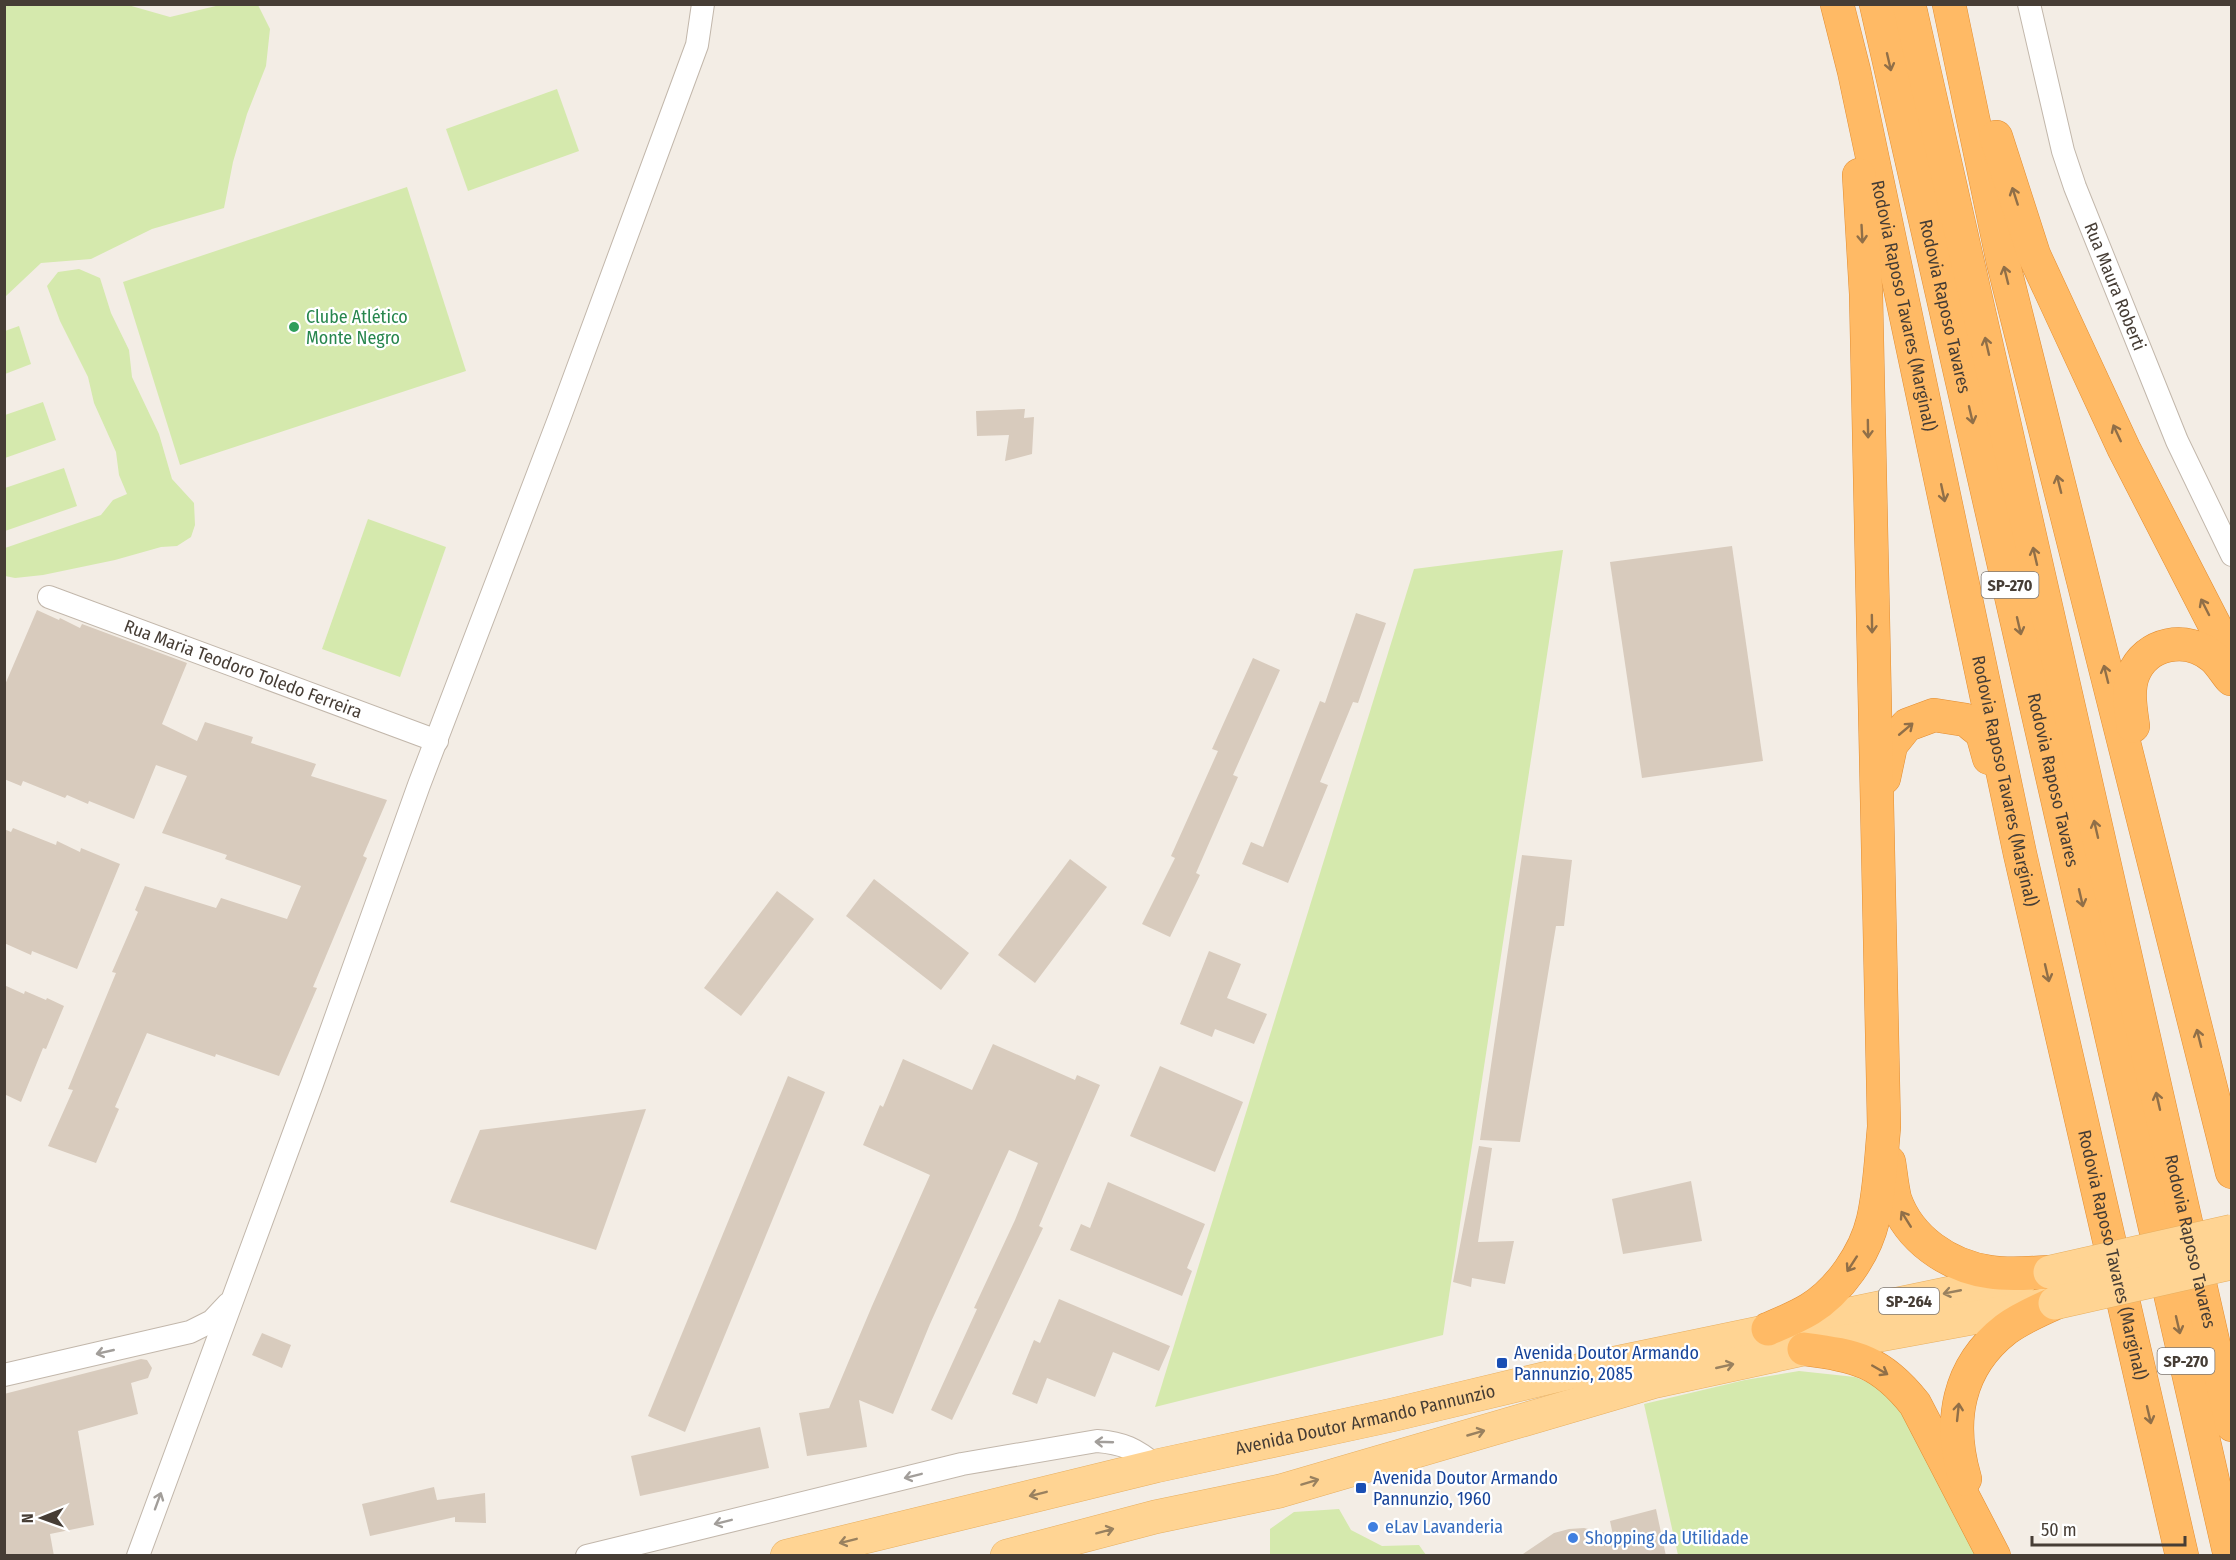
<svg xmlns="http://www.w3.org/2000/svg" width="2236" height="1560" font-family="'Fira Sans Condensed',sans-serif">
  <rect width="100%" height="100%" fill="#f3ede5"/>
  <!-- green -->
  <g fill="#d5e9ad">
    <polygon points="5,4 128,5 170,17 220,5 258,5 270,29 266,66 247,114 233,162 224,208 152,229 91,259 41,263 5,297"/>
    <polygon points="557,89 579,151 468,191 446,129"/>
    <polygon points="407,187 466,371 180,465 123,282"/>
    <polygon points="79,269 100,278 111,313 129,350 132,377 159,434 172,479 194,503 195,525 191,537 177,546 161,547 115,560 43,575 15,578 5,576 5,548 101,515 113,500 127,494 119,475 116,452 94,403 88,377 60,321 47,286 58,272"/>
    <polygon points="19,326 31,364 5,374 5,331"/>
    <polygon points="43,402 56,440 5,458 5,415"/>
    <polygon points="64,468 77,506 5,531 5,488"/>
    <polygon points="368,519 446,547 400,677 322,649"/>
    <polygon points="1563,550 1443,1335 1155,1407 1414,569"/>
    <polygon points="1799,1371 1855,1377 1877,1386 1906,1412 1977,1555 1678,1555 1644,1404 1745,1380"/>
    <polygon points="1339,1509 1351,1530 1382,1546 1419,1545 1426,1555 1270,1555 1270,1529 1294,1512"/>
  </g>
  <!-- building -->
  <g fill="#d8cbbd">
    <polygon points="1025,409 1024,418 1034,417 1032,454 1005,461 1009,435 977,436 976,411"/>
    <polygon points="1732,546 1763,761 1642,778 1610,562"/>
    <polygon points="37,610 59,620 60,618 80,628 82,624 187,663 162,724 197,741 205,722 253,737 251,743 316,764 311,776 387,800 363,856 367,858 313,987 317,988 279,1076 216,1054 215,1057 147,1033 115,1107 119,1109 96,1163 48,1146 73,1090 68,1089 116,973 112,972 138,912 135,910 145,886 216,908 221,898 287,919 301,886 225,859 227,855 162,833 187,776 156,765 134,819 89,801 88,804 67,795 65,798 23,781 21,786 4,779 4,687"/>
    <polygon points="1356,613 1386,623 1358,703 1353,702 1320,782 1328,785 1288,883 1242,864 1251,842 1263,847 1320,701 1325,703"/>
    <polygon points="1253,658 1280,670 1233,775 1238,777 1196,873 1200,875 1170,937 1142,924 1175,858 1171,856 1218,751 1212,749"/>
    <polygon points="13,828 56,845 57,841 80,852 81,848 120,864 77,969 32,951 31,955 4,943 4,829 11,832"/>
    <polygon points="1522,855 1572,860 1564,926 1556,926 1520,1142 1480,1140"/>
    <polygon points="1070,859 1107,887 1035,983 998,955"/>
    <polygon points="874,879 969,953 941,990 846,916"/>
    <polygon points="777,891 814,919 741,1016 704,988"/>
    <polygon points="1209,951 1241,964 1227,998 1267,1014 1254,1044 1215,1029 1212,1037 1180,1024"/>
    <polygon points="4,985 24,994 25,991 46,1000 47,998 64,1006 46,1049 43,1048 21,1102 4,1094"/>
    <polygon points="993,1044 1075,1080 1077,1075 1100,1085 1039,1226 1043,1228 952,1420 931,1410 977,1309 974,1308 1015,1220 1038,1163 1009,1150 930,1324 893,1414 859,1400 867,1447 807,1456 799,1413 829,1408 872,1306 930,1175 863,1145 880,1105 883,1107 903,1059 972,1090"/>
    <polygon points="1160,1066 1243,1102 1215,1172 1130,1136"/>
    <polygon points="788,1076 825,1092 685,1432 648,1416"/>
    <polygon points="646,1109 596,1250 450,1202 480,1130"/>
    <polygon points="1479,1146 1492,1148 1478,1242 1514,1241 1505,1284 1472,1278 1471,1287 1453,1282"/>
    <polygon points="1691,1181 1702,1241 1623,1254 1612,1199"/>
    <polygon points="1108,1182 1205,1224 1187,1268 1192,1271 1182,1296 1070,1250 1081,1224 1090,1228"/>
    <polygon points="1059,1299 1170,1346 1159,1371 1113,1352 1095,1397 1047,1378 1037,1404 1012,1394 1034,1340 1040,1343"/>
    <polygon points="262,1333 291,1345 282,1368 252,1355"/>
    <polygon points="141,1359 147,1360 152,1368 148,1378 131,1383 138,1414 78,1431 94,1525 50,1534 54,1556 4,1556 4,1394"/>
    <polygon points="760,1427 769,1468 640,1496 631,1456"/>
    <polygon points="434,1487 437,1500 485,1493 486,1523 455,1522 455,1517 370,1536 362,1504"/>
    <polygon points="1656,1509 1666,1556 1520,1556 1554,1533 1569,1529 1584,1528 1613,1535 1610,1521"/>
  </g>
  <g fill="none" stroke-linecap="round" stroke-linejoin="round">
    <!-- street casing -->
    <g stroke="#c2b7ab" stroke-width="24">
      <g id="street">
        <path id="s1" d="M2029,4L2063,151L2075,187L2177,441L2232,555"/>
        <path id="s2" d="M49,597L437,741"/>
        <polyline points="4,1375 190,1332 212,1321 228,1304"/>
        <polyline points="138,1556 312,1084 419,785 559,419 697,45 703,4"/>
        <path d="M587,1556L962,1464L1097,1441C1123,1443 1136,1449 1156,1466"/>
      </g>
    </g>
    <!-- primary casing -->
    <g stroke="#e7af60" stroke-width="34">
      <g id="primary">
        <path id="s3" d="M787,1556L1156,1466L1392,1415L1572,1372L2022,1278"/>
        <polyline points="1007,1556 1155,1517 1280,1491 1653,1382 1804,1349 2044,1305"/>
      </g>
    </g>
    <!-- highway casing -->
    <g stroke="#e28d31" stroke-width="34">
      <g id="highway">
        <path id="s4" d="M1837,4L1854,71L2020,854L2182,1556"/>
        <path id="s5" d="M1876,4L2230,1556"/>
        <path id="s6" d="M1909,4L2232,1425"/>
        <polyline points="1949,4 2003,262 2232,1172"/>
        <polyline points="1996,137 2034,255 2124,449 2232,659"/>
        <path d="M2133,726C2131,711 2127,691 2133,675C2146,642 2187,635 2213,657C2220,663 2225,672 2231,679"/>
        <polyline points="1884,778 1891,745 1907,725 1934,715 1966,720 1982,733 1989,758"/>
        <path d="M1889,1162C1891,1174 1892,1187 1895,1199C1909,1239 1948,1266 1990,1272C2009,1275 2030,1273 2050,1272"/>
        <path d="M1768,1329C1782,1323 1797,1317 1810,1309C1839,1291 1865,1254 1873,1220C1880,1190 1881,1158 1884,1127L1866,294L1859,175"/>
        <path d="M1804,1349C1857,1356 1881,1361 1915,1404L1994,1556"/>
        <path d="M1965,1479C1948,1422 1957,1367 2006,1329C2021,1318 2038,1311 2055,1303"/>
      </g>
    </g>
    <!-- street -->
    <use href="#street" stroke="#fff" stroke-width="22"/>
    <!-- primary -->
    <use href="#primary" stroke="#ffd493" stroke-width="33"/>
    <!-- highway -->
    <use href="#highway" stroke="#ffba65" stroke-width="33"/>
    <!-- primary-bridge casing -->
    <g stroke="#e7af60" stroke-width="34" stroke-linecap="butt">
      <g id="primary-bridge">
        <polyline points="2050,1272 2232,1231"/>
        <polyline points="2055,1303 2232,1263"/>
      </g>
    </g>
    <!-- primary-bridge -->
    <use href="#primary-bridge" stroke="#ffd493" stroke-width="33"/>
  </g>
  <!-- one-way arrows -->
  <defs><path id="oneway-shaft" d="M-6 0H5M1.5-3L5.5 0L1.5 3" fill="none" stroke-width="1.6" stroke-linecap="round" stroke-linejoin="round" transform="scale(1.5)"/></defs>
  <g stroke="#906f48">
    <use href="#oneway-shaft" transform="translate(1889 62) rotate(77)"/>
    <use href="#oneway-shaft" transform="translate(2015 196) rotate(-108)"/>
    <use href="#oneway-shaft" transform="translate(1862 234) rotate(87)"/>
    <use href="#oneway-shaft" transform="translate(2006 275) rotate(-104)"/>
    <use href="#oneway-shaft" transform="translate(1987 346) rotate(-103)"/>
    <use href="#oneway-shaft" transform="translate(1971 415) rotate(77)"/>
    <use href="#oneway-shaft" transform="translate(1868 429) rotate(89)"/>
    <use href="#oneway-shaft" transform="translate(2117 433) rotate(-115)"/>
    <use href="#oneway-shaft" transform="translate(2059 484) rotate(-104)"/>
    <use href="#oneway-shaft" transform="translate(1943 493) rotate(78)"/>
    <use href="#oneway-shaft" transform="translate(2035 556) rotate(-103)"/>
    <use href="#oneway-shaft" transform="translate(2205 607) rotate(-117)"/>
    <use href="#oneway-shaft" transform="translate(1872 624) rotate(89)"/>
    <use href="#oneway-shaft" transform="translate(2019 626) rotate(77)"/>
    <use href="#oneway-shaft" transform="translate(2106 674) rotate(-104)"/>
    <use href="#oneway-shaft" transform="translate(1906 729) rotate(-40)"/>
    <use href="#oneway-shaft" transform="translate(2096 829) rotate(-103)"/>
    <use href="#oneway-shaft" transform="translate(2081 898) rotate(77)"/>
    <use href="#oneway-shaft" transform="translate(2047 973) rotate(77)"/>
    <use href="#oneway-shaft" transform="translate(2199 1038) rotate(-104)"/>
    <use href="#oneway-shaft" transform="translate(2158 1101) rotate(-103)"/>
    <use href="#oneway-shaft" transform="translate(1906 1219) rotate(-122)"/>
    <use href="#oneway-shaft" transform="translate(1852 1264) rotate(123)"/>
    <use href="#oneway-shaft" transform="translate(2178 1325) rotate(77)"/>
    <use href="#oneway-shaft" transform="translate(1880 1370) rotate(30)"/>
    <use href="#oneway-shaft" transform="translate(1958 1412) rotate(-84)"/>
    <use href="#oneway-shaft" transform="translate(2149 1415) rotate(77)"/>
  </g>
  <g stroke="#99815f">
    <use href="#oneway-shaft" transform="translate(1952 1292) rotate(169)"/>
    <use href="#oneway-shaft" transform="translate(1725 1366) rotate(-13)"/>
    <use href="#oneway-shaft" transform="translate(1476 1433) rotate(-16)"/>
    <use href="#oneway-shaft" transform="translate(1310 1482) rotate(-17)"/>
    <use href="#oneway-shaft" transform="translate(1038 1494) rotate(166)"/>
    <use href="#oneway-shaft" transform="translate(1105 1531) rotate(-15)"/>
    <use href="#oneway-shaft" transform="translate(848 1541) rotate(166)"/>
  </g>
  <g stroke="#a29e9a">
    <use href="#oneway-shaft" transform="translate(105 1352) rotate(167)"/>
    <use href="#oneway-shaft" transform="translate(1104 1442) rotate(-178)"/>
    <use href="#oneway-shaft" transform="translate(913 1476) rotate(166)"/>
    <use href="#oneway-shaft" transform="translate(158 1501) rotate(-70)"/>
    <use href="#oneway-shaft" transform="translate(723 1522) rotate(166)"/>
  </g>
  <!-- markers -->
  <circle fill="#2e9e5b" stroke="#fff" stroke-width="2" cx="294" cy="327" r="6"/>
  <g fill="#1a4fb4" stroke="#fff" stroke-width="2">
    <rect x="1496" y="1357" width="12" height="12" rx="3"/>
    <rect x="1355" y="1482" width="12" height="12" rx="3"/>
  </g>
  <g fill="#3f7fe0" stroke="#fff" stroke-width="2">
    <circle cx="1373" cy="1527" r="6"/>
    <circle cx="1573" cy="1538" r="6"/>
  </g>
  <g text-anchor="middle" dominant-baseline="central" stroke-width="4.5" stroke-linejoin="round" paint-order="stroke">
    <!-- shield labels -->
    <g fill="#fff" stroke="#7e7772" stroke-width="1.5">
      <rect x="1981.5" y="572" width="57" height="26" rx="4.5"/>
      <rect x="1879" y="1288" width="60" height="26" rx="4.5"/>
      <rect x="2157.5" y="1348" width="57" height="26" rx="4.5"/>
    </g>
    <g font-size="16" font-weight="bold" fill="#463d35">
      <text x="2010" y="585">SP-270</text>
      <text x="1909" y="1301">SP-264</text>
      <text x="2186" y="1361">SP-270</text>
    </g>
    <!-- street labels -->
    <g font-size="18" fill="#463d35" stroke="#fff">
      <text stroke="none"><textPath href="#s1" startOffset="296">Rua Maura Roberti</textPath></text>
      <text stroke="none"><textPath href="#s4" startOffset="309">Rodovia Raposo Tavares (Marginal)</textPath></text>
      <text stroke="none"><textPath href="#s5" startOffset="310">Rodovia Raposo Tavares</textPath></text>
      <text stroke="none"><textPath href="#s2" startOffset="207">Rua Maria Teodoro Toledo Ferreira</textPath></text>
      <text stroke="none"><textPath href="#s5" startOffset="796">Rodovia Raposo Tavares</textPath></text>
      <text stroke="none"><textPath href="#s4" startOffset="795">Rodovia Raposo Tavares (Marginal)</textPath></text>
      <text stroke="none"><textPath href="#s6" startOffset="1269">Rodovia Raposo Tavares</textPath></text>
      <text stroke="none"><textPath href="#s4" startOffset="1281">Rodovia Raposo Tavares (Marginal)</textPath></text>
      <text stroke="none"><textPath href="#s3" startOffset="594">Avenida Doutor Armando Pannunzio</textPath></text>
    </g>
    <!-- leisure labels -->
    <g font-size="18" fill="#27864d" stroke="#fff" text-anchor="start">
      <text x="306" y="317">Clube Atlético<tspan x="306" dy="21">Monte Negro</tspan></text>
    </g>
    <!-- transit labels -->
    <g font-size="18" fill="#164399" stroke="#fff" text-anchor="start">
      <text x="1514" y="1353">Avenida Doutor Armando<tspan x="1514" dy="21">Pannunzio, 2085</tspan></text>
      <text x="1373" y="1478">Avenida Doutor Armando<tspan x="1373" dy="21">Pannunzio, 1960</tspan></text>
    </g>
    <!-- shop labels -->
    <g font-size="18" fill="#366cbe" stroke="#fff" text-anchor="start">
      <text x="1385" y="1527">eLav Lavanderia</text>
      <text x="1585" y="1538">Shopping da Utilidade</text>
    </g>
  </g>
  <!-- border -->
  <rect width="2236" height="1560" fill="none" stroke="#463d35" stroke-width="12"/>
  <!-- north arrow -->
  <g transform="translate(42 1518) rotate(269)" stroke="#ffffff" stroke-width="4.5" paint-order="stroke">
  <path d="M0-4.5L10 22L0 15L-10 22Z" fill="#463d35"/>
  <text y="-9" font-size="16" font-weight="bold" text-anchor="middle" fill="#463d35">N</text>
  </g>
  <!-- scale -->
  <path d="M2032 1536v9h153v-9" fill="none" stroke="#463d35" stroke-width="3"/>
  <text x="2041" y="1536" font-size="18" fill="#463d35" stroke="#ffffff" stroke-width="4.5" paint-order="stroke">50 m</text>
</svg>
